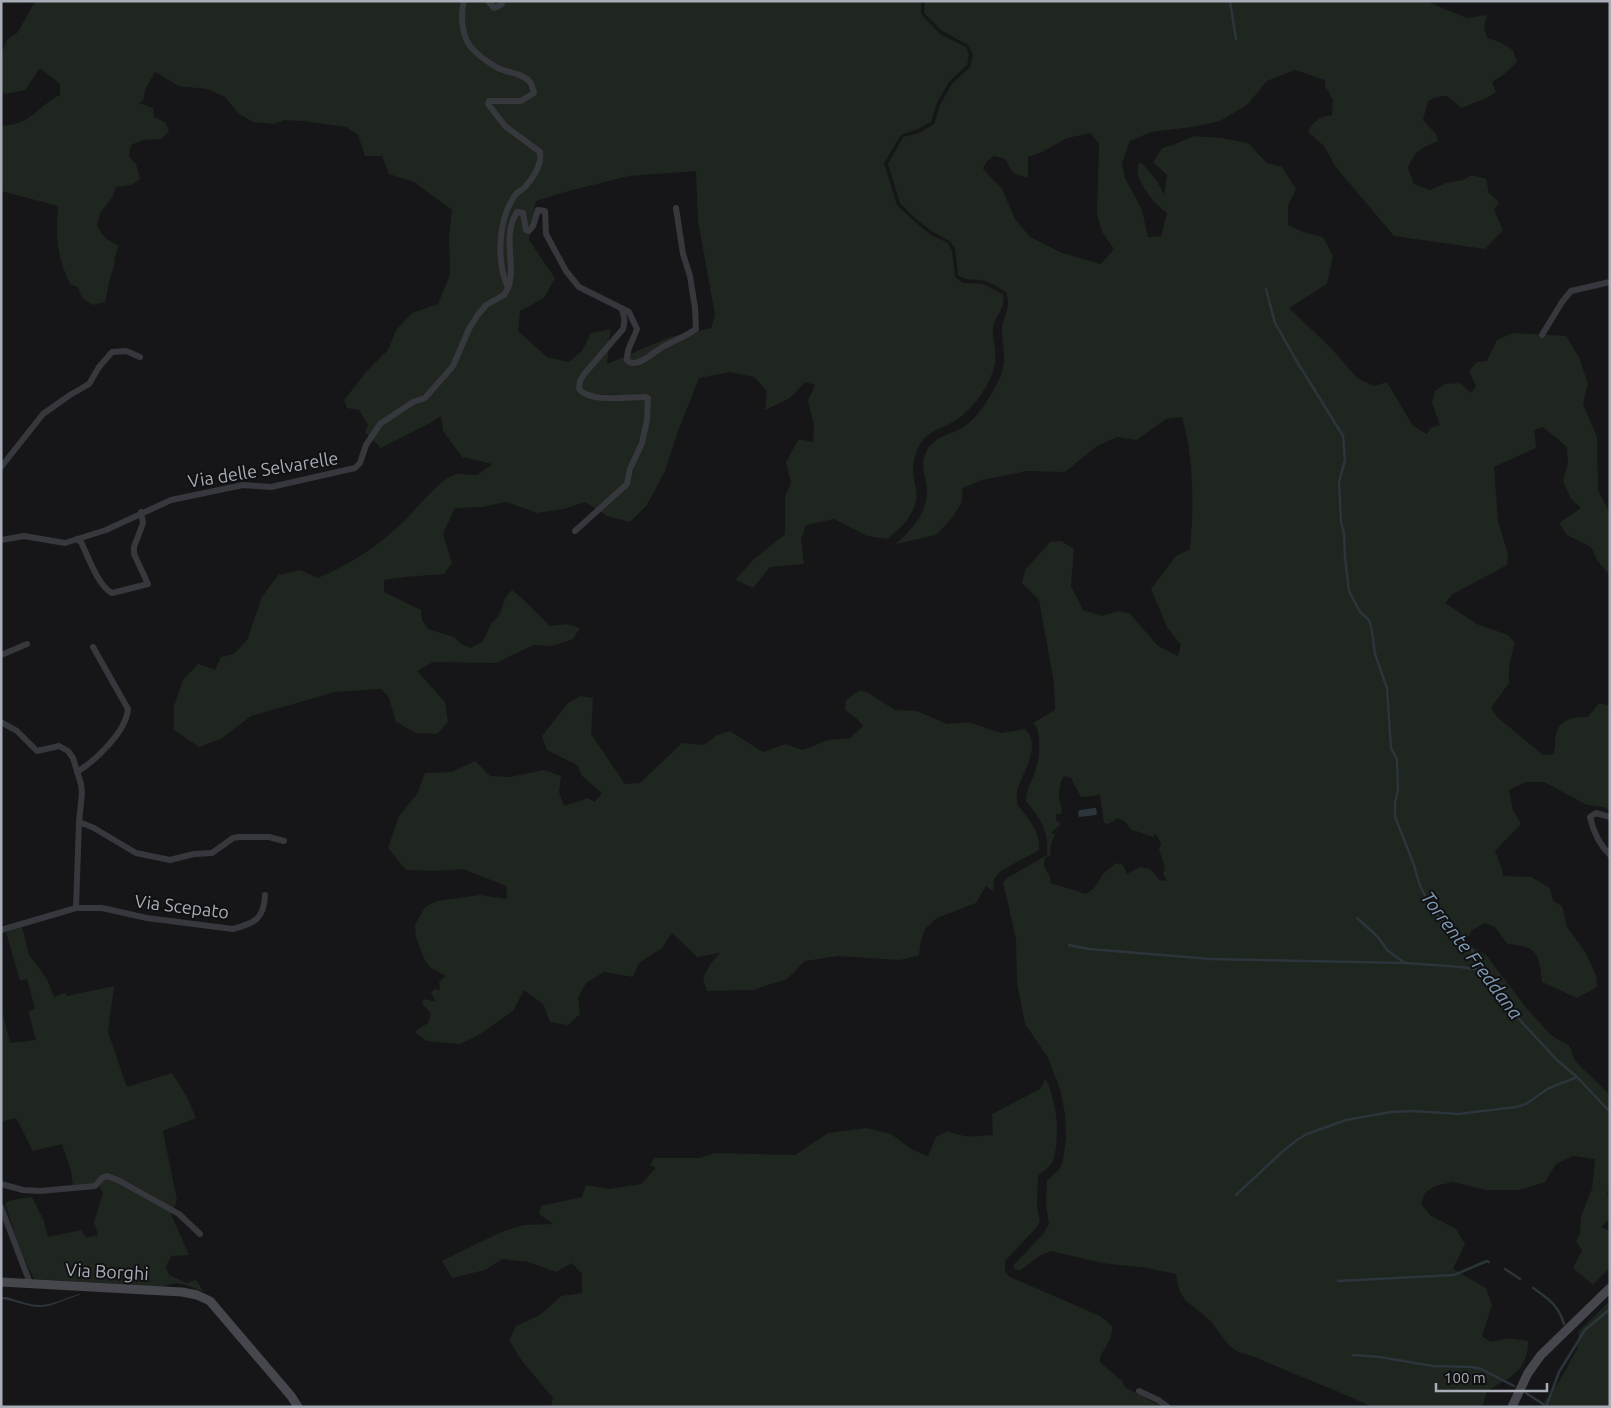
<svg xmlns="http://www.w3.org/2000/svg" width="1611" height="1408" font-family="Ubuntu,sans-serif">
  <rect width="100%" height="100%" fill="#161618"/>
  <!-- green -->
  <g fill="#1e261f" fill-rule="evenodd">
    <path d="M37,1H921V14L940,34L966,47L969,55L967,65L949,82L937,103L931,122L918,129L901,135L884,163L897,205L914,221L931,235L948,243L952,251L955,277L963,283L983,284L1003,294C1006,313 992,316 993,333C993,343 997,352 995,363C991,385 971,413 951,423C940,429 927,432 920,444C916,450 913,462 913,469C913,485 921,494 913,510C908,522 897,530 888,539L867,536L834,519L806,525L801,539L804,564L770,567L753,588L735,580L753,560L785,534V497L791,483L786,462L799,439L813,442L814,426L808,400L815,385L805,382L790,398L765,410L767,391L754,377L730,372L699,378L677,434L665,471L647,505L630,522L607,516L600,511L629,485L649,420L651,400L650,396L592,394L581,388C584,373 599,360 609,348L607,364L670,337L711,328L715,315L698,221L696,171L629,176L561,193L536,201L529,240L555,278L544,298L520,311L518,331L547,357L569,362L582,351L591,333L611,329L609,341L576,389L582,395L591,399L646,400L645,420L640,442L625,483L596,509L585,502L564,509L537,513L506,502L482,507L455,508L443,534L452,563L444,574L405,577L384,580V592L421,610L422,620L428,629L454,637L463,645L471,648L483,641L491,624L500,614L505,598L512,590C526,601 537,614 550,626L567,624L580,628L573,639L552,646L534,645L496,663L433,662L417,671L445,702L448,722L437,734L416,733L396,722L389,698L381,689L335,692L251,716L221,739L199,747L174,730V706L183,680L198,664L215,670L221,657L234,654L247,640L262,597L278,575L300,570L318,578C351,564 380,545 406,519C419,506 437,482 454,475C460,473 470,475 477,475L492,464L462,457L443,431L441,416L430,423L381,448L365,432L368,425L359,410L347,408L344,400L367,371L388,350L396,330L412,313L438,304L450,275L449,239L452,210L414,182L389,174L382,156H365L358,135L346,127L303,121L284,120L274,124L253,122L238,113L225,97L207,89L179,86L155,72L146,88L143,101L139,103L153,108L154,117L166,123L169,132L161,139L143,140L131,145L129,156L136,164L140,179L131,185L116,187L112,198L100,213L97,226L105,238L119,246L115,256L114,266L110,278L105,302L93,305L82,298L78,287L70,284C56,253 56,240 58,206L1,191V126C34,124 35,107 60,95V84L40,68L25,90L6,94L1,91V55L7,40L18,32L33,5Z"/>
    <path d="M925,1H1431L1430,3L1467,18L1487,15L1484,27L1487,38L1500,42L1513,50L1517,62L1503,75L1492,82L1496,92L1487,98L1461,108C1447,94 1446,93 1428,101L1423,120L1436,134L1438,141C1422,148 1415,150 1408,168L1414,184L1430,190L1446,183L1463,180L1472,175L1486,179L1489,193L1499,202L1494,210L1503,230L1485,249L1394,236L1335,166L1324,146L1308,132C1313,120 1320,117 1332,115L1333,100L1325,86V80L1295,70L1267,81L1247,105L1220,121L1192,127L1151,132L1130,141L1122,163L1125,178L1142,210L1148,237L1161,236L1167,213C1156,206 1143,189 1138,176C1137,172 1138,167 1138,164L1141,163C1152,173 1159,182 1164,195L1167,175L1153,162L1162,148L1173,145L1194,136L1221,138L1248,143L1267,163L1282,167L1296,189L1288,206V225L1303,232L1323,237L1333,256L1327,284L1289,308L1331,348L1357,378L1374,386L1387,382L1413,426L1427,434L1430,428L1440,425L1432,403L1435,391L1445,384L1460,383L1471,393L1476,386L1469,371L1477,362L1487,361L1497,340L1513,333L1566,336L1579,357L1588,384L1583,404L1597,437L1598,490L1610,513V578L1608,573L1597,560L1591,547L1567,535L1559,523L1581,508L1571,499L1563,481L1568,464L1567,447L1543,427L1534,430L1536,448L1494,467L1498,521L1508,554L1507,565L1453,594L1445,603L1477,624L1508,635L1515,643C1511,656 1508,668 1509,683L1491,708L1497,717L1543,755L1553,754C1557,745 1554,743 1556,735C1558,719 1575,717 1588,717L1599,703L1610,706V811L1604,807L1587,805L1544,782H1526L1509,790L1513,810L1521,824L1495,851L1502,869L1503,876L1531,877L1550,888L1553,901L1562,906L1567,927L1586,953L1596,976L1597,987L1577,998L1542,982C1539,954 1538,946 1507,944L1495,927L1485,923L1472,930L1465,943L1486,955L1528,1010L1552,1036L1569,1045L1575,1061L1610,1095V1186L1607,1193L1610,1198V1218L1601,1227L1610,1231V1267L1593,1285L1573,1268L1582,1250L1576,1242L1580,1233L1581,1216L1592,1189L1595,1159L1573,1156L1556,1164L1545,1182L1519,1190H1485L1453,1182L1435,1186L1425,1193L1421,1204L1430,1215L1456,1229L1465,1244L1453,1269L1486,1288L1492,1305L1482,1336L1491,1342L1509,1338L1528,1341C1528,1372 1510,1377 1487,1391L1482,1407H1368L1366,1404C1330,1387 1293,1374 1257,1358C1250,1355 1238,1353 1232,1348C1222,1339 1216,1325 1205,1316C1187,1301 1179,1300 1176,1274L1147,1268L1102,1263L1051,1251L1041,1255L1019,1271L1014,1268V1265L1043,1234L1049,1224L1046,1205L1047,1180L1059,1170L1063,1161L1066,1137L1065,1114L1060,1089L1047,1056L1025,1024L1017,982L1016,939L1003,882L1007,878L1047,855C1049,830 1041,820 1026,801C1026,791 1030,784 1034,775C1040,759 1041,744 1037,728L1033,723L1055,710L1054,683L1039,600L1022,583L1025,570L1050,542L1061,541L1074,549L1071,586L1083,610L1102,616L1118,611L1130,614L1158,646L1178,656L1181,645L1167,627L1151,589L1176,556L1190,549C1194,507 1194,457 1182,417L1166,419L1137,440L1117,437L1097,446L1065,472L1027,471L982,480L963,488L961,504L951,519L936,535L896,544C911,530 925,516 927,494C928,477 918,467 927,450C935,436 953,434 965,426C980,416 1002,381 1004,363C1005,351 1002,343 1002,333C1001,323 1008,313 1008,303C1008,299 1007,295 1006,292C999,288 992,283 985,281C974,278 968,282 958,275L955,249L950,241L933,232L916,219L900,203L888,164L903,137L919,133L934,124L940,105L952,84L970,67L973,55L968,45L942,31L924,13ZM1091,133L1099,144L1097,213L1102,232L1114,249L1101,264L1062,253L1030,237L1015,219L1002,189L983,169L986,162L994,156L1005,159L1013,173L1028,178V157L1042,152L1067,138ZM1064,776L1071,778L1081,797L1100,795L1104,823L1108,824L1118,818L1126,822C1132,833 1132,829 1142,833C1147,835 1148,836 1154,837L1155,833L1161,844L1159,850L1165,867L1163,874L1167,881L1160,880L1150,869L1140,867L1127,874L1123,865L1116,863L1103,874L1094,888L1086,894L1050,883V877L1044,866L1045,858L1051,855L1050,848L1055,834L1051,833L1061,824L1056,820V814H1061L1062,808C1057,801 1059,783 1064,776Z"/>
    <path d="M860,690L868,693L895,710L917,711L947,724L968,722L1001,733L1020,730L1024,728C1043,745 1023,771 1018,788C1016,793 1017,799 1017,804C1028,818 1040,830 1039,850L1001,871L994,879L993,891L986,886L976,903L937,918L925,929L921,940L919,955L900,960L838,956L805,961L787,979L753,990L707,991L703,978L711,963L720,953L697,957L672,933L662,948L639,963L633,977L604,972L586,983L578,998L580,1014L568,1025L550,1022L543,1004L524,990L513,1011L477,1036L460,1044L427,1041L414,1032L428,1023L431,1014L422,1003L424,999L436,1002L431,993L435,989L440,990L439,982L446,976L431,968L425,961L416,937L415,925L425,907L437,901L480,895L507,899L506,886L463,869L437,871L406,870L388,848L399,816L417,794L425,773L452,772L475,761L490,776L510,777L544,770L561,776L559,792L564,806L588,798L595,802L602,793L582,776L577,765L547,750L542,736L568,703L580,696L593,698L591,734L625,784L640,783L682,743L704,745L717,735L730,731L763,752L785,744L803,750L828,740L850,738L863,726L857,719L845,710L846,700Z"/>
    <path d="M22,927L29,955L47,979L54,997L65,993L67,996L114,986L108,1032L127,1087L172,1073L187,1097L196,1118L163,1131L177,1200L171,1214L189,1255L171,1256L166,1267L169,1275L187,1283L196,1280L204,1292C188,1286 178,1279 163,1287L34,1279L20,1250L5,1203L16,1199L32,1197L44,1221L48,1237L81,1230L86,1238L98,1235L94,1222L103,1193L96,1181L93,1184L73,1186L71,1171L62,1144L33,1151L16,1118L1,1122V1007L10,1043L36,1040L28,1011L35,1009L27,979L20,981L6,932Z"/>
    <path d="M1046,1078C1055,1101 1059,1123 1056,1147C1055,1152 1055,1158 1052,1163C1049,1167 1043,1171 1038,1176L1037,1206L1040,1222L1036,1228L1005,1261V1272L1010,1277L1100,1316L1113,1327L1110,1339L1100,1357V1362L1122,1381L1125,1387L1162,1407H551L553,1398L522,1361L509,1340L516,1326L540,1315L561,1296L582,1293V1274L572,1263L556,1272L528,1262L502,1259L485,1270L452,1278L442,1261L499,1233L523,1225L553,1224L539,1214L541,1206L582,1197L586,1185L609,1189L641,1184L656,1168L650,1165L654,1158H700L715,1153L795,1155L828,1133L867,1128L891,1134L913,1150L928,1156L936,1137L948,1131C967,1139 974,1136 993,1135L992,1114L1040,1089Z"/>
    <polygon points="1610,1301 1610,1407 1546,1407 1544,1402 1560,1380 1577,1349 1579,1331"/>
  </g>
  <!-- water -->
  <g fill="#2c353c">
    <polygon points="1094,808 1096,808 1097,814 1096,815 1079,817 1078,812 1080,810"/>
    <path d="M80,1294V1295C67,1298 55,1306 41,1307C30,1308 14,1300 1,1299V1297H7C18,1300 30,1306 42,1305C55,1304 67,1297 80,1294Z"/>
  </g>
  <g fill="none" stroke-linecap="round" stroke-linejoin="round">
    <!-- stream -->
    <g stroke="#2c353c" stroke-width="2.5">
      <polyline points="1230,1 1236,39"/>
      <polyline points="1266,289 1275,323 1296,360 1343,436 1345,460 1339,482 1341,522 1344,533 1345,557 1349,591 1360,612 1369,620 1372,631 1375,654 1387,688 1391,748 1397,759 1398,790 1395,803 1395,817 1413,862 1420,886 1432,909 1439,917 1453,932 1471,948 1481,970 1516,1016 1558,1061 1577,1077 1610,1112"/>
      <polyline points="1357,918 1377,936 1388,951 1405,963"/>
      <polyline points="1069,945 1089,949 1211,959 1406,963 1461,967 1481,970"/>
      <polyline points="1236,1195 1282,1152 1297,1140 1307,1134 1346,1120 1391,1112 1413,1111 1458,1114 1516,1107 1526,1104 1549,1088 1577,1077"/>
      <polyline points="1505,1269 1520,1279"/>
      <polyline points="1338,1281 1454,1275 1487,1261 1489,1262"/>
      <path d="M1533,1288C1548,1298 1559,1306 1564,1324"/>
      <polyline points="1353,1355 1380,1357 1433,1366 1472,1367 1481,1369 1514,1386"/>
      <polyline points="1526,1393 1546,1406"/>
      <polyline points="1546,1407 1559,1372 1585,1330 1610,1309"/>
    </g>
    <!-- street -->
    <g stroke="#37383d" stroke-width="6">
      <polyline points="488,1 494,8 501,5 503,1"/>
      <path d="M508,288C517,266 501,236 517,212L523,213L526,230L529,231L533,226L538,210L545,211L546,234L566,271L579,287L629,312L637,329C634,339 626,349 627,360C629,362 629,363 633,363C644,363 655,351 664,346C675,341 686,336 696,329L695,308L690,276L683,254L676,208"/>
      <polyline points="1542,335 1562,302 1571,291 1610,282"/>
      <polyline points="1,467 43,414 70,395 89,384 99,367 112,352 126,351 140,357"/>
      <path d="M575,531L627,484L630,469L642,443L647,420L648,398L645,397C626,397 591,403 579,389L580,381L585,373L623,329C625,321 625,316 621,308"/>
      <path d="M77,539L81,542C88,556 98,586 112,593L148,584L134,554V547L143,523L141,512"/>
      <path d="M1,540L24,536L65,543L106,530L171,500L243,485L271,487L355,468L360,463L366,445L380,424L413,402L425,398L453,366L469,329L477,316L486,305L504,295L508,288C496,261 498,218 516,194C519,191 522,190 525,187C534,177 542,165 540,152L505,126L488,104L489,101H521L534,93C533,90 532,85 530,82C523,73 508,73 498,68C489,63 477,55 470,46C462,35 460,14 464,1"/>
      <polyline points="1,655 27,644"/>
      <polyline points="1,722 17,731 37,751 59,746 68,751 73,758 81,784 82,793 79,822 76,908 1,930"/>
      <path d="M77,772C96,760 126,732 128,709L93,647"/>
      <path d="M1610,817L1596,813L1590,817C1593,831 1600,845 1610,855"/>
      <polyline points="79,822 94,828 136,853 170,860 194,854 212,853 233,838 239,837 269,837 284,841"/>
      <path d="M76,908H102L147,918L233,929C255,923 264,919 265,895"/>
      <polyline points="1,1184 23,1190 40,1191 95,1186 102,1178 107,1176 118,1180 179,1214 200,1234"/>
      <polyline points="1,1207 30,1283"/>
      <polyline points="1139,1391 1158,1400 1168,1407"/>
    </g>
    <!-- secondary -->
    <g stroke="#45474d" stroke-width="9">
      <polyline points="1,1282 182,1292 197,1295 210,1301 291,1396 298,1407"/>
      <polyline points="1512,1407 1528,1373 1541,1355 1610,1288"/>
    </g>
  </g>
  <g text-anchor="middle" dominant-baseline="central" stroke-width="4" stroke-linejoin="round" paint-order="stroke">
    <!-- street labels -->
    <g font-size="18" fill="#a8adb8" stroke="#111113">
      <text transform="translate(263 469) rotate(-9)">Via delle Selvarelle</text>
      <text transform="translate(182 906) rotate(7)">Via Scepato</text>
      <text transform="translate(107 1271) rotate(3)">Via Borghi</text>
    </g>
    <!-- water labels -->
    <g font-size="19" font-style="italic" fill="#7f9bb3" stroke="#111113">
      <text transform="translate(1472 955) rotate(53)">Torrente Freddana</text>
    </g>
  </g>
  <!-- border -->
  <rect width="1611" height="1408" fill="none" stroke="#a8adb8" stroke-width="5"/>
  <!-- scale -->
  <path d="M1436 1383v8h111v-8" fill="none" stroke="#a8adb8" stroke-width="2.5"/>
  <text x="1444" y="1383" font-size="15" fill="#a8adb8" stroke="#111113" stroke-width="4" paint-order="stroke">100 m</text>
</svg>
